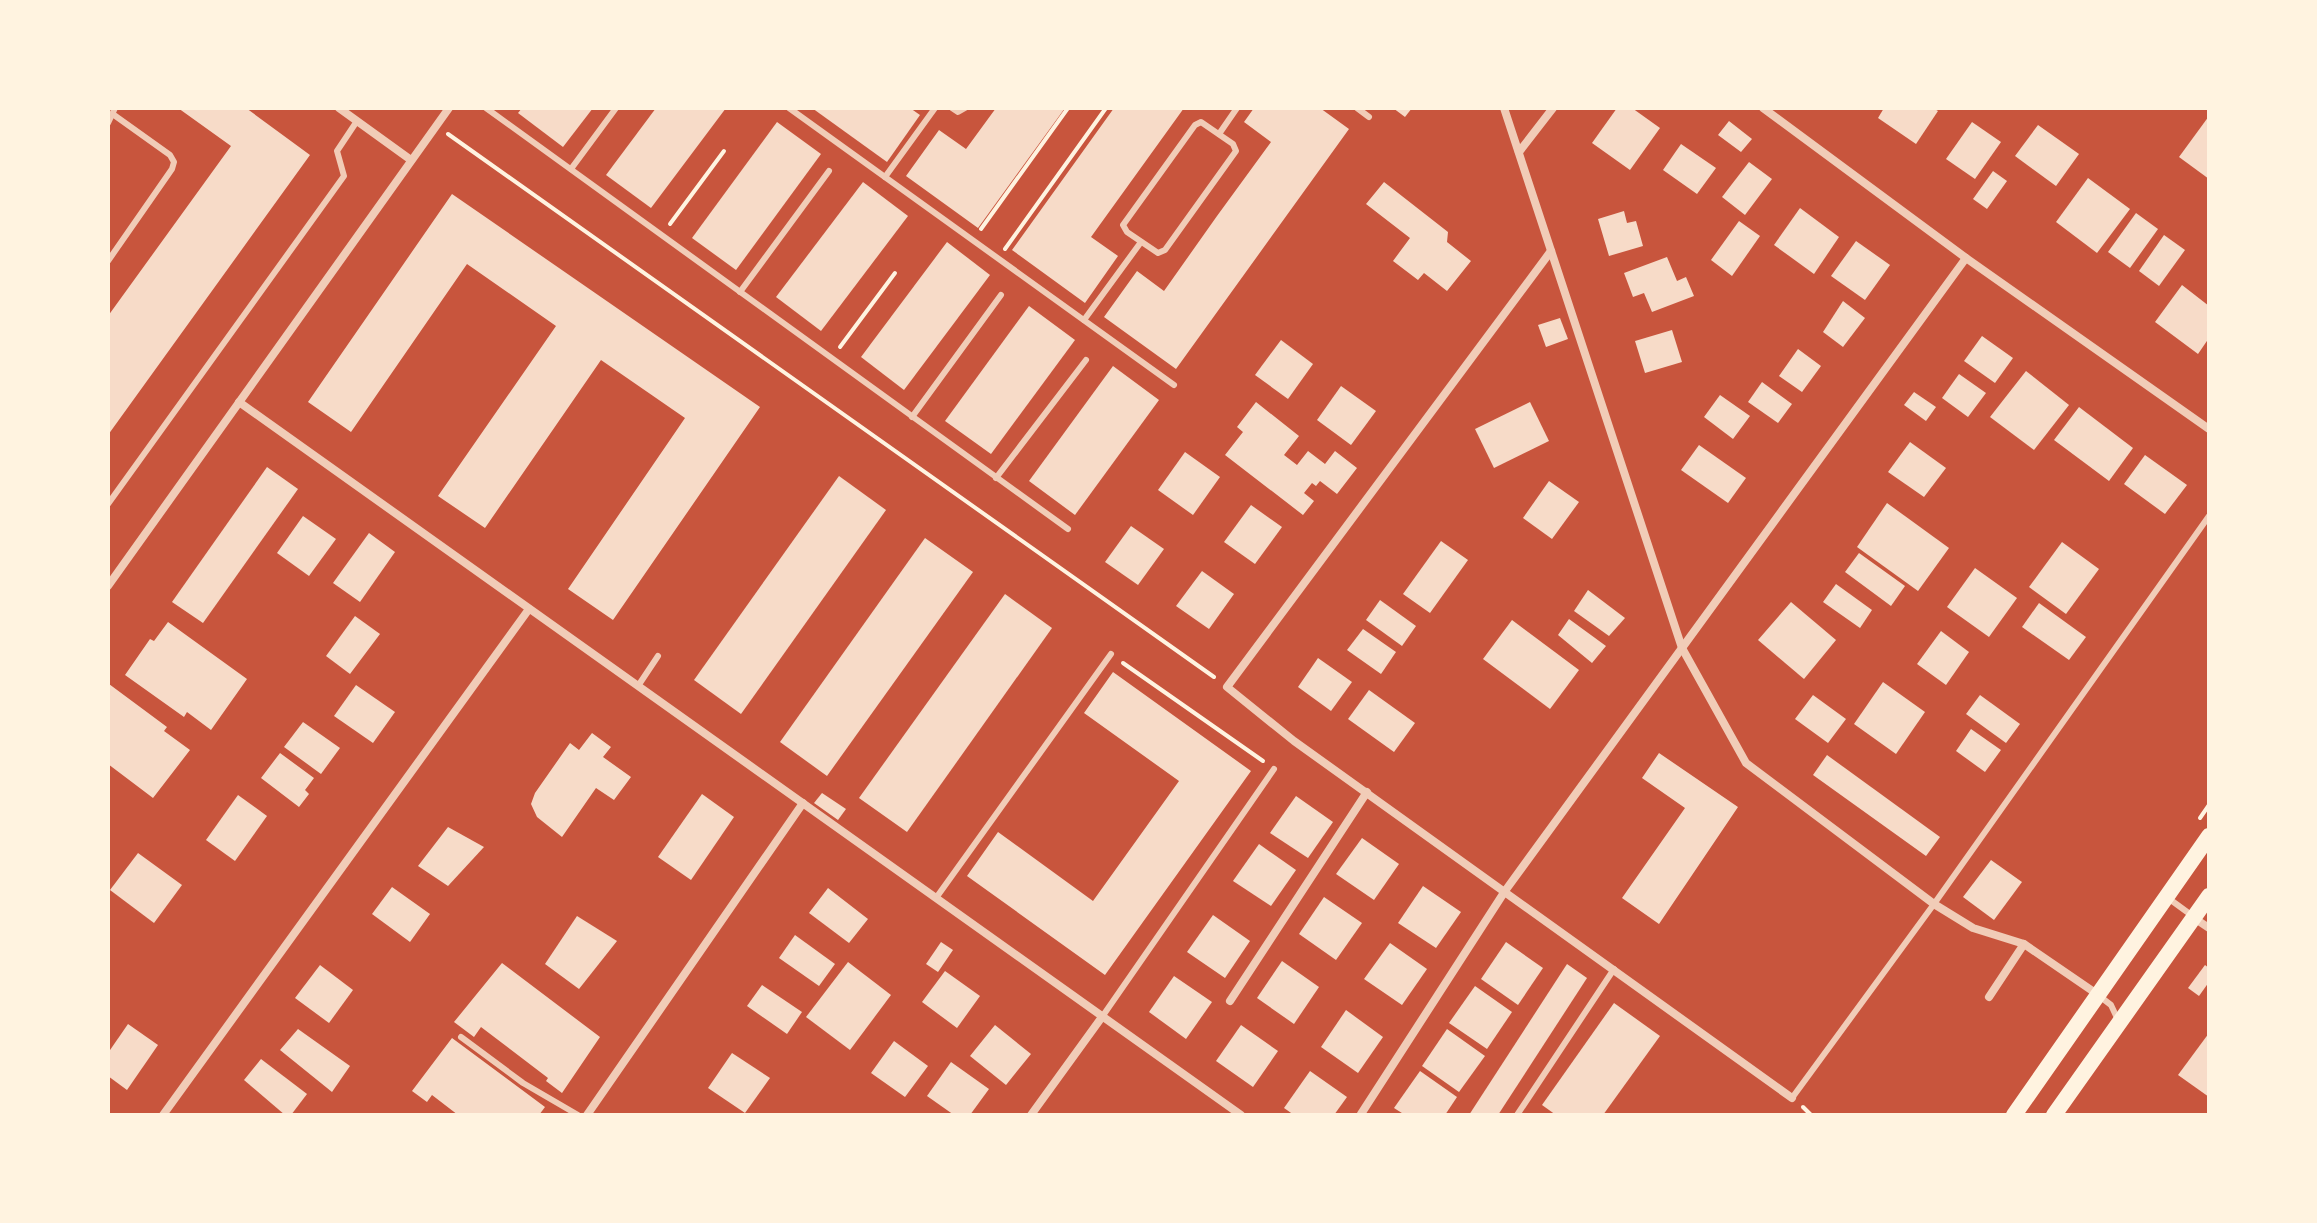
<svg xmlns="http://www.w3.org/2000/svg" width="2317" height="1223" font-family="Rubik,sans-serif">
  <rect width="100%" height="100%" fill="#c8553d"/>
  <!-- building -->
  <g fill="#f7dbc8">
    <polygon points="178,108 246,108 310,155 108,435 108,316 231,146"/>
    <polygon points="522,108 593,108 563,147 518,113"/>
    <polygon points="656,108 726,108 651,208 606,175"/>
    <polygon points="812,108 910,108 920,115 887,162"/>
    <polygon points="996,108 1065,108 978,228 906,176 939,130 966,149"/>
    <polygon points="1114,108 1184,108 1091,237 1118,256 1085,303 1012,250"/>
    <polygon points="1254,108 1320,108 1349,129 1176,369 1104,317 1137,271 1164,291 1217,216 1271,142 1244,122"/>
    <polygon points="1393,108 1412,108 1405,117"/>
    <polygon points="1617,108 1632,108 1660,128 1630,170 1592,143"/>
    <polygon points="1884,108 1933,108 1938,111 1916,144 1878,118"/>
    <polygon points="2209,116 2209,179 2179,157"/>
    <polygon points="1729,121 1752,139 1741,152 1718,135"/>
    <polygon points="777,122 821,154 736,270 692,238"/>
    <polygon points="1972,122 2001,142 1975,179 1946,159"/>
    <polygon points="2038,125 2079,154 2056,186 2015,156"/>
    <polygon points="1681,144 1716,168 1697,194 1663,170"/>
    <polygon points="1749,162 1772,179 1745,215 1722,197"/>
    <polygon points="1993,171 2007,181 1987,209 1973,199"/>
    <polygon points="2088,178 2130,209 2097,253 2056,222"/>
    <polygon points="863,182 908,216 821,331 776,297"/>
    <polygon points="1384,182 1448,232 1447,242 1471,261 1447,291 1424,273 1418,280 1393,261 1410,238 1366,204"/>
    <polygon points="452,194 760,407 613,620 568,589 685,418 601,360 485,528 438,496 556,326 467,264 351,432 308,402"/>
    <polygon points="1800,208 1839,237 1814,274 1774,245"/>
    <polygon points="1624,211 1627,223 1636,221 1643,246 1609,256 1598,219"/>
    <polygon points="2136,213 2158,229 2130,268 2108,252"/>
    <polygon points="1739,221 1760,236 1732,276 1711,260"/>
    <polygon points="2164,235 2185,250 2159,286 2139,271"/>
    <polygon points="1856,241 1890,265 1865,300 1831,276"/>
    <polygon points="947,242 990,275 904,390 861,357"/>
    <polygon points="1667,257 1677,281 1686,277 1694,296 1652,312 1644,293 1633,297 1624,273"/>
    <polygon points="2182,285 2209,306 2209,338 2198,354 2155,322"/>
    <polygon points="1843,301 1865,318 1843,347 1823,332"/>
    <polygon points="1029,306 1075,340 991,454 945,421"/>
    <polygon points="1560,318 1568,339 1546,347 1538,325"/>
    <polygon points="1672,330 1682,362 1645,373 1635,341"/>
    <polygon points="1982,336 2013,358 1995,383 1964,361"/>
    <polygon points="1281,340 1313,364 1288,399 1255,375"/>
    <polygon points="1798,349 1821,366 1802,392 1779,376"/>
    <polygon points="1113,366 1159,400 1075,515 1029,481"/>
    <polygon points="2026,371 2069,405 2034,450 1990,417"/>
    <polygon points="1959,374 1986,393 1968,417 1942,398"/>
    <polygon points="1762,382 1792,404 1778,423 1748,402"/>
    <polygon points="1341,386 1376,411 1351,445 1317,420"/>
    <polygon points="1914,392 1936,407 1926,421 1904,405"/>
    <polygon points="1720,395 1750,416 1733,439 1704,417"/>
    <polygon points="1256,402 1299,436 1284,455 1297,465 1308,451 1325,464 1335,451 1357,468 1337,494 1320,481 1316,486 1312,483 1304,493 1314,501 1303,515 1225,455 1243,432 1237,427"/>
    <polygon points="1530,402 1549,441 1494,468 1475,429"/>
    <polygon points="2079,407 2133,448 2109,481 2054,440"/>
    <polygon points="1910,442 1946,468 1924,497 1888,472"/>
    <polygon points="1699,445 1746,478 1728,503 1681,470"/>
    <polygon points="1185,452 1220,477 1193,515 1158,490"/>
    <polygon points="2145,455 2187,485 2165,514 2124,484"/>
    <polygon points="267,467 298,489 203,623 172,602"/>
    <polygon points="839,476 886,510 741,714 694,680"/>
    <polygon points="1549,481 1579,502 1552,539 1523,518"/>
    <polygon points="1887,503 1949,548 1918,591 1857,547"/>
    <polygon points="1251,505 1282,527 1255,564 1224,542"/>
    <polygon points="303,516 336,539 309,576 277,553"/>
    <polygon points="1131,526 1164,549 1138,585 1105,562"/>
    <polygon points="369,533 395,552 360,602 333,583"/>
    <polygon points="925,538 973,572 827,776 780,742"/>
    <polygon points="1441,541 1468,560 1430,613 1403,594"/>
    <polygon points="2062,542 2099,569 2066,614 2029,587"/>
    <polygon points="1859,553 1905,586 1891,606 1845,572"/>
    <polygon points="1975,568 2017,598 1989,637 1947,607"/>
    <polygon points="1202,571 1234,594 1209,629 1176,606"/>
    <polygon points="1836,584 1872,610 1860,628 1823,602"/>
    <polygon points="1588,590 1625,618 1609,636 1574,611"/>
    <polygon points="1005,594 1052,628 907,832 859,798"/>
    <polygon points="1380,600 1416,626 1402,646 1366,620"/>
    <polygon points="1791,602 1836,640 1804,679 1758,640"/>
    <polygon points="2039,603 2086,637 2069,660 2022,627"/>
    <polygon points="355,616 380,634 350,674 326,656"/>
    <polygon points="1569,619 1606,646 1592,663 1558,635"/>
    <polygon points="1512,620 1579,670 1550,709 1483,659"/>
    <polygon points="168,622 247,679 211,730 187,712 184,717 125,675 150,639 154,641"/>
    <polygon points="1363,629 1396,652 1381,674 1347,650"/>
    <polygon points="1941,631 1969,652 1946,685 1917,664"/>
    <polygon points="1318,658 1352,682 1331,711 1298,687"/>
    <polygon points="1113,672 1251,771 1105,975 967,876 998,832 1093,901 1179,781 1084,713"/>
    <polygon points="1883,682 1925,712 1896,754 1854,724"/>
    <polygon points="109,684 167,727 164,731 190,750 153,798 108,764"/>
    <polygon points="356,685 395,712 373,743 334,716"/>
    <polygon points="1369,690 1415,723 1394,752 1348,719"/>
    <polygon points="1813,695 1846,719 1828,743 1795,719"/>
    <polygon points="1980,695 2020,724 2006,743 1966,714"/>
    <polygon points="303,722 340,748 321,774 284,747"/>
    <polygon points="1971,729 2001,750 1985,772 1956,751"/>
    <polygon points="592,733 611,747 603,757 631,777 614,800 596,788 562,837 537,817 531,804 535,793 570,743 579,750"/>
    <polygon points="280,753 314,778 305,790 309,794 299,807 261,778"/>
    <polygon points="1659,753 1738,807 1659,924 1622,898 1685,808 1642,778"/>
    <polygon points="1827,755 1940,837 1926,856 1813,775"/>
    <polygon points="822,793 846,809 838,820 814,803"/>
    <polygon points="702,794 734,817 691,880 658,857"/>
    <polygon points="238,795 267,816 235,861 206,840"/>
    <polygon points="1296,796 1333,822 1308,858 1270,833"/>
    <polygon points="448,827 484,847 448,886 418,866"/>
    <polygon points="1362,838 1399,864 1374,900 1336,874"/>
    <polygon points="1259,844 1296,870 1271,906 1233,881"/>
    <polygon points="138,853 182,885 154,923 110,890"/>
    <polygon points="1991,860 2022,882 1994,920 1963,897"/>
    <polygon points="1423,886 1461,912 1436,948 1398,923"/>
    <polygon points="392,887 430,914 410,942 372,914"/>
    <polygon points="828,888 868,919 849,943 809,913"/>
    <polygon points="1324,897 1362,923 1336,960 1299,934"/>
    <polygon points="1213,915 1250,941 1225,978 1187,952"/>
    <polygon points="577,916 617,941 579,989 545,964"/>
    <polygon points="795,935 835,964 819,986 779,958"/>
    <polygon points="941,942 953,950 938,972 926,964"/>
    <polygon points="1506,942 1543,968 1518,1005 1481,979"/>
    <polygon points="1390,943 1427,969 1402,1005 1364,979"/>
    <polygon points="1282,961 1319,987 1294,1024 1257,998"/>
    <polygon points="848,962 891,995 850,1050 806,1017"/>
    <polygon points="502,963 600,1037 562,1093 546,1081 548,1078 481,1027 474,1037 454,1022"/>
    <polygon points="1567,964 1587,978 1498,1115 1469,1115"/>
    <polygon points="320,965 353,990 329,1023 295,998"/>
    <polygon points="2205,965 2209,968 2209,982 2199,996 2188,988"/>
    <polygon points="945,971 980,996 957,1028 922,1002"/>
    <polygon points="1174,976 1212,1002 1186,1039 1149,1012"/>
    <polygon points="762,985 802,1012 787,1034 747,1006"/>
    <polygon points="1475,986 1512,1012 1487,1049 1449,1023"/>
    <polygon points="1614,1003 1660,1036 1603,1115 1556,1115 1542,1105"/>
    <polygon points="1346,1010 1383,1037 1358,1073 1321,1047"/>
    <polygon points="128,1024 158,1045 127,1090 108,1076 108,1053"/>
    <polygon points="995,1025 1031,1054 1006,1085 970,1056"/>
    <polygon points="1241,1025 1278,1051 1253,1087 1216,1061"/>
    <polygon points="298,1029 350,1066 332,1092 280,1050"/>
    <polygon points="1447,1029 1485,1056 1459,1092 1422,1066"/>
    <polygon points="2209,1033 2209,1097 2178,1075"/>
    <polygon points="452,1038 545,1107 539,1115 458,1115 432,1095 427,1102 412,1091"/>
    <polygon points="894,1041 928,1066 905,1097 871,1073"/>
    <polygon points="732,1053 770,1078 745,1113 708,1088"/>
    <polygon points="261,1059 307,1094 291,1115 285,1115 244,1080"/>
    <polygon points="951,1062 989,1089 970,1115 954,1115 927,1096"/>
    <polygon points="1310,1071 1347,1097 1334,1115 1294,1115 1284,1108"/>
    <polygon points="1420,1071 1457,1097 1445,1115 1405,1115 1394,1108"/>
  </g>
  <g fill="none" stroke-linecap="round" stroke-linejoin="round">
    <!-- path -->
    <g stroke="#fff3e0" stroke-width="4">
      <polyline points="448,134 1214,677"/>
      <polyline points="670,224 724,151"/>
      <polyline points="981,229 1068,108"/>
      <polyline points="1005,249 1106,108"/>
      <polyline points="840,347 895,273"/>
      <polyline points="1123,663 1263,761"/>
      <polyline points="2200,818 2209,805"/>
      <polyline points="1803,1107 1811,1115"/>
    </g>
    <!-- service -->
    <g stroke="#f1ccb7" stroke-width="6">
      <polyline points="486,108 1068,529"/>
      <polyline points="789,108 1174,385"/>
      <polyline points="952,108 958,112 965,108"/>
      <polyline points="1357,108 1369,117"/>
      <polygon points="1201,122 1233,144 1236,151 1165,250 1158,253 1127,232 1123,225 1195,125"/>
      <polyline points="108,123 115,108"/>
      <polyline points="1219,134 1237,108"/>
      <polyline points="571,169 616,108"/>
      <polyline points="885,177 935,108"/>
      <polyline points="108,261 172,169 174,162 170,155 114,115"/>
      <polyline points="740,292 829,171"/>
      <polyline points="1084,320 1141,242"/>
      <polyline points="912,417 1001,295"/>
      <polyline points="996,478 1086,360"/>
      <polyline points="108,504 344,176 337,151 357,121"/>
      <polyline points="638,686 658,656"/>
      <polyline points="936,898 1111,654"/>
      <polyline points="2168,898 2194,917"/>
      <polyline points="2098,995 2111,1005 2118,1020"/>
      <polyline points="1102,1017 1274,769"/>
      <polyline points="461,1037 523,1083 578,1115"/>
      <polyline points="1792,1098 1934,904 2209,516"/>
      <polyline points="1517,1115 1614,969"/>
    </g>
    <!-- minor -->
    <g stroke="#f1ccb7" stroke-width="8">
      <polyline points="339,108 411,160"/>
      <polyline points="1504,108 1682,648 1746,763 1934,904 1973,928 2024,944 2097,994"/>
      <polyline points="1763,108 1966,258 2209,429"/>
      <polyline points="1519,152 1553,108"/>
      <polyline points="1551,251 1227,687 1294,741 1792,1098"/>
      <polyline points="239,402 1241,1115"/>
      <polyline points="108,586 449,108"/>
      <polyline points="2194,918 2209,928"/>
      <polyline points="1989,997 2024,944"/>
      <polyline points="1230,1001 1367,792"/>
      <polyline points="1361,1114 1505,891 1966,258"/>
      <polyline points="163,1115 529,609"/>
      <polyline points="587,1115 803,803"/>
      <polyline points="1031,1115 1102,1017"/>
    </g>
    <!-- secondary -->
    <g stroke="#fff3e0" stroke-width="16">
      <polyline points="2014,1115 2209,836"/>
      <polyline points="2054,1115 2209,896"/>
    </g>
  </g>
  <!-- border -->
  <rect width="2317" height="1223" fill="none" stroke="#fff3e0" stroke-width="220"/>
</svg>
